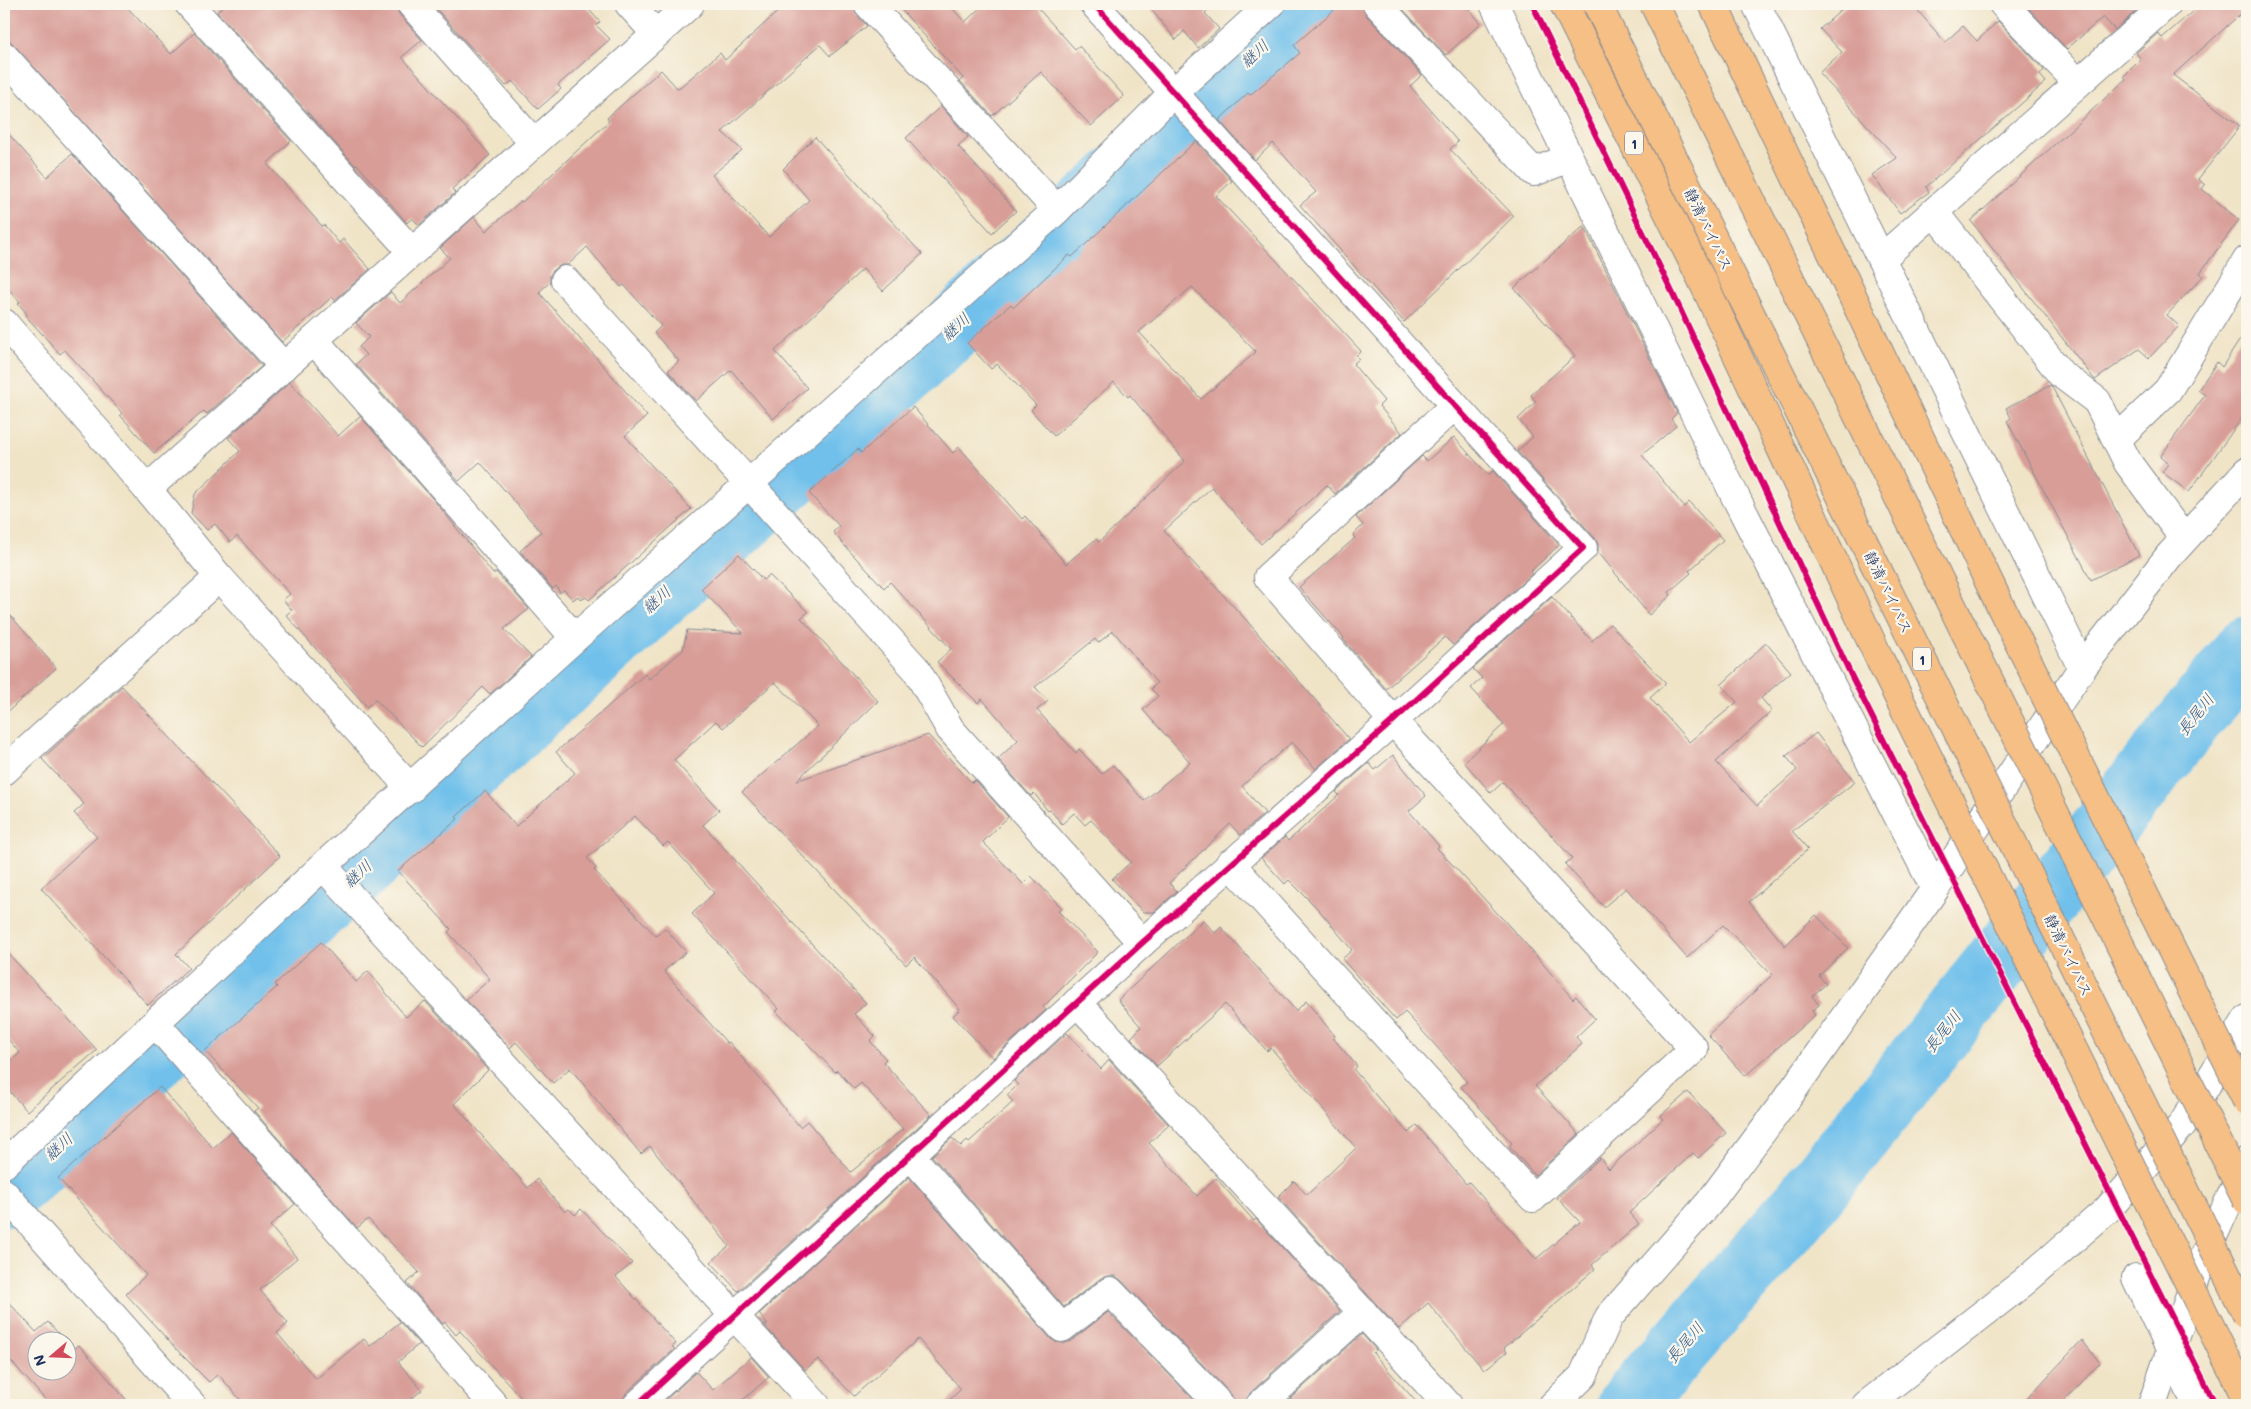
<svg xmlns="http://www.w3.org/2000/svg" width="2251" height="1409" font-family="Mali,'Klee One',sans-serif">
  <rect width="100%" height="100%" fill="#fbf7ec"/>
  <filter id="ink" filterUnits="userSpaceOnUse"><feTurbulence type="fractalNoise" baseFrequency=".02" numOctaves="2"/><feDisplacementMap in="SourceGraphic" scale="10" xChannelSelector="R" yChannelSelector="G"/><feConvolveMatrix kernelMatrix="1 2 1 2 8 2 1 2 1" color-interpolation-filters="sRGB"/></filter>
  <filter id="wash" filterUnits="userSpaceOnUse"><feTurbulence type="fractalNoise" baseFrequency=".0096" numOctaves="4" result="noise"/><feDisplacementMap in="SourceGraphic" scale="20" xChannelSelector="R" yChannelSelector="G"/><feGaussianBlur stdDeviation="1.12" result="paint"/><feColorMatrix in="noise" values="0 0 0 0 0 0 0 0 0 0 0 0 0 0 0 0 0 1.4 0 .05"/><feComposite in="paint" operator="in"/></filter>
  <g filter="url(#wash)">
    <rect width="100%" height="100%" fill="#f0e4c7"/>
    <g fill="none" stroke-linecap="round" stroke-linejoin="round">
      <!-- river -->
      <g stroke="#70c0eb" stroke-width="65">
        <polyline points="4,1195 1308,4"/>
        <polyline points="1629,1405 1804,1204 2247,649"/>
      </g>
    </g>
    <g id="blocks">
      <!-- building -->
      <g fill="#d89d97" fill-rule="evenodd">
        <polygon points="4,4 124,4 171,54 194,33 291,141 267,164 322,226 324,225 339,243 343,239 370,269 335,300 332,297 282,342 4,34"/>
        <polygon points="226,4 396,4 399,14 422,40 402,57 490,155 452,189 455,193 419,225 412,218 407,223 357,164 355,165 217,12"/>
        <polygon points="432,4 584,4 600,22 596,25 610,39 558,85 561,89 538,109 512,81 506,86"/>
        <polygon points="786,4 853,4 856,14 867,26 830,56 820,45 722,132 742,150 712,175 769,237 809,200 783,169 815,137 922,254 883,291 863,269 775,351 807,388 773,419 731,370 696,401 668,371 679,361 654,333 661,326 624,285 621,287 587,247 568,265 561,265 554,269 550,275 550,282 539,292 647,416 625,436 691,509 589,600 586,597 581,600 578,596 573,600 564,590 560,593 556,586 553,589 520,551 541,532 480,462 459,481 356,364 366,355 359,347 369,337 356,323 391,292 400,303 450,258 440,248 474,217 486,231 521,201 522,202 609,121 607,118 661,70 677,88 680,87 720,53 725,60"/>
        <polygon points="896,4 948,4 965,22 984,4 1034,4 1075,49 1079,46 1124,96 1091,126 1041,72 992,116 960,81 963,78"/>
        <polygon points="1147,4 1214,4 1205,13 1219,29 1198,48 1184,31 1176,40"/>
        <polygon points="1341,4 1362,4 1366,15 1422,75 1410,86 1458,142 1450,149 1514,216 1404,322 1300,205 1316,192 1273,143 1255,160 1219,120 1248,93 1250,95 1300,53 1294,45"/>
        <polygon points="1398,4 1464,4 1481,23 1446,55"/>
        <polygon points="1848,4 1912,4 1945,42 1963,26 1977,41 1998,21 2044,70 2040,75 2046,82 1926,187 1929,192 1900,213 1872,175 1897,158 1819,73 1842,52 1820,29"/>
        <polygon points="2024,4 2134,4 2138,9 2115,30 2103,17 2067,49"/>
        <polygon points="2201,4 2247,4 2247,8 2173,75 2240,126 2198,179 2205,185 2202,189 2239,220 2200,273 2203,276 2167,315 2179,326 2149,358 2139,349 2095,380 1971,221 2126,79 2124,76 2141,59 2136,53 2158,33 2162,38"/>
        <polygon points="941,106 968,137 958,146 1016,211 992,233 906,138"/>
        <polygon points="4,129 47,177 72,154 262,366 207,414 204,411 154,453 120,415 122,413 65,350 60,354 25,315 27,314 18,303 20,302 4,284"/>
        <path d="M1196,141L1232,181L1216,196L1361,351L1356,356L1359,359L1353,364L1384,401L1379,406L1402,433L1335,494L1327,485L1261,544L1212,487L1164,531L1247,621L1349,739L1316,769L1292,742L1242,786L1265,813L1240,835L1230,824L1169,883L1177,891L1154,912H1143L1112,879L1131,862L1091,820L1085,825L1074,813L1062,824L1050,810L1048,811L1034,793L1031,796L998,759L1018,740L982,699L978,703L937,662L951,649L890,582L884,588L843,544L833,532L839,526L809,493L858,449L861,453L913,407L953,453L959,447L1022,519L1025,516L1066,564L1096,539L1099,542L1185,461L1130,395L1128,397L1114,382L1054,436L1031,410L1036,405L997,364L991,369L967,343L1011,304L1014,307L1069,255L1072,257ZM1192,287L1256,352L1201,399L1139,332ZM1113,631L1157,683L1151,689L1158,696L1143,710L1190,762L1144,801L1113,765L1102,774L1079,749L1076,753L1037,710L1048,701L1035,687L1095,639L1098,643Z"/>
        <polygon points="1584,226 1677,413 1671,419 1676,426 1642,455 1684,507 1689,502 1723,540 1689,571 1691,573 1669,592 1671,595 1649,615 1598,552 1598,544 1595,538 1517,451 1533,437 1518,419 1536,402 1531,395 1575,356 1514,288"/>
        <polygon points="2247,329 2247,411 2189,492 2162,472 2168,464 2160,457 2205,395 2198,390 2217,362 2222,367"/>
        <polygon points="290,382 338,436 360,416 439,506 493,574 496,572 529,609 504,629 531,657 490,694 483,687 422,747 375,699 367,707 286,615 292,610 283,600 290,594 237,536 230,542 215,524 207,530 191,513 195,494 240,451 228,438"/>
        <polygon points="2051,385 2139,555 2091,580 2007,421 2011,418 2006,408"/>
        <polygon points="1454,437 1488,475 1493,471 1559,545 1530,572 1532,574 1453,645 1445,637 1386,689 1343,639 1344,638 1299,587 1355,538 1353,535 1363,525 1356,517 1422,456 1427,461"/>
        <path d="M739,554L763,580L769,575L808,612L801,618L878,701L796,781L928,735L972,783L975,780L1008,817L983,842L1023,884L1031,876L1062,908L1058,911L1098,952L1043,1007L1046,1010L993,1058L953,1016L960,1009L914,957L906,965L742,792L818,726L775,682L723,728L716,721L674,760L719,810L703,825L866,1003L854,1014L875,1036L870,1041L886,1059L883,1062L931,1115L738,1291L711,1262L729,1246L650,1146L641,1154L570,1068L553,1083L516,1042L510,1048L466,1000L490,979L448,932L451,929L398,871L458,819L456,817L485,791L516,826L575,773L556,752L645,674L649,679L683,650L687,630L743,633L701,589ZM635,816L663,846L668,842L714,893L692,914L779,1009L776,1011L835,1072L837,1070L854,1089L861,1083L903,1129L851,1172L807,1121L800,1127L729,1042L727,1043L664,971L686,952L665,928L656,936L594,870L596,868L587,858Z"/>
        <polygon points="1552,597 1592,641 1610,624 1666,683 1650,698 1689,742 1737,702 1721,685 1766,643 1791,672 1761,698 1772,711 1716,762 1757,806 1797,770 1786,756 1816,733 1855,782 1792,831 1808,849 1749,902 1785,946 1816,915 1848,948 1819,976 1826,984 1812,996 1819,1005 1812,1011 1815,1015 1745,1076 1708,1035 1772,975 1723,925 1687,958 1626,888 1604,907 1565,864 1572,858 1503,782 1491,793 1464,762 1504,724 1471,688 1482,678 1473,669"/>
        <polygon points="4,608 56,668 4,715"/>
        <polygon points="122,686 280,856 176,954 189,968 148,1005 41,888 97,837 74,813 84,804 42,759"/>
        <polygon points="1393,755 1426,796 1409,811 1439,846 1437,848 1524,942 1573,999 1576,996 1595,1019 1576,1037 1582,1044 1535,1086 1579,1134 1535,1175 1509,1146 1512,1143 1461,1087 1467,1082 1436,1046 1405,1012 1396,1020 1342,959 1352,950 1319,910 1289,880 1285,884 1261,858 1285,837 1288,841 1339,795 1336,792 1369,763 1375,770"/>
        <polygon points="1203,920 1215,933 1221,927 1296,1011 1306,1001 1335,1036 1333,1038 1357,1066 1354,1070 1408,1133 1417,1125 1466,1184 1469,1182 1536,1259 1580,1222 1557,1198 1600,1158 1609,1169 1663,1119 1660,1116 1688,1092 1726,1133 1698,1158 1693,1153 1629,1213 1639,1224 1592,1265 1595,1269 1504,1348 1507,1352 1484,1370 1428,1303 1399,1329 1278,1197 1294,1181 1307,1195 1356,1148 1271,1048 1267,1051 1225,1004 1157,1066 1131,1038 1141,1027 1118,1000"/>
        <polygon points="321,942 356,982 368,971 406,1017 425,1001 488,1070 454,1104 528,1188 537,1179 565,1212 569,1209 575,1215 581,1209 632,1263 616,1277 676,1344 672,1347 675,1349 626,1393 622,1405 528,1405 460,1331 456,1335 445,1322 443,1324 407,1283 419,1272 368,1219 357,1228 254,1111 258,1108 205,1051 277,987 275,984"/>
        <polygon points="4,949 97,1050 27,1111 4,1085 4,1067 20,1053 4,1035"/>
        <polygon points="1067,1033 1101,1069 1109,1060 1169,1125 1149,1143 1197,1196 1216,1178 1254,1221 1256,1219 1340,1311 1250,1393 1245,1405 1235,1405 1231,1394 1121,1280 1115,1276 1108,1276 1101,1278 1064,1307 932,1156 952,1138 961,1146 967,1140 969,1142 1013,1102 1007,1095 1018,1085 1014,1081"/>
        <polygon points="160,1087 213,1148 231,1132 295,1204 270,1226 297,1258 260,1290 288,1323 277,1333 316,1379 364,1339 370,1346 400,1322 419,1344 398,1362 422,1390 404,1405 245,1405 218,1374 209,1382 179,1352 126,1294 146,1275 58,1178"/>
        <polygon points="909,1177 1051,1339 1056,1342 1064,1343 1071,1341 1108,1312 1199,1405 944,1405 961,1389 918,1339 854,1396 818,1359 805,1370 764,1325 768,1325 759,1314"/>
        <polygon points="4,1297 36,1332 48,1322 66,1342 38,1342 38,1372 68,1372 68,1344 73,1350 79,1345 131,1405 50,1405 4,1353"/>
        <polygon points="1362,1334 1376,1350 1373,1353 1419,1405 1283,1405"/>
        <polygon points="2082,1340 2100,1363 2060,1405 2021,1405"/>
        <polygon points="751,1357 769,1377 737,1405 660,1405 696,1372 713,1390"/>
      </g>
    </g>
  </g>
  <g filter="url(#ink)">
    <use href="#blocks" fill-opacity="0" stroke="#868a92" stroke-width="1"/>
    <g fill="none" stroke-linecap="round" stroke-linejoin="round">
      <!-- minor casing -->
      <g stroke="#868a92" stroke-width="30">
        <g id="minor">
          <polyline points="189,4 412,252"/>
          <polyline points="411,4 534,143"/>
          <polyline points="629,4 656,34"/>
          <polyline points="868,4 1057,210"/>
          <polyline points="1377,4 1534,172 1569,158"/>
          <polyline points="1494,4 1734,494 1935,889"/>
          <polyline points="1756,4 2082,668"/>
          <polyline points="2003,4 2078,83"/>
          <polyline points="4,56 284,367"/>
          <polyline points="1934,212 2061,374 2097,401 2128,463 2184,539"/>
          <polyline points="1881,259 2167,4"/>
          <polyline points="565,280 916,669 950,729 1142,943"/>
          <polyline points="4,323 147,489 219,577 411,789"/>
          <polyline points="314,340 575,638"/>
          <polyline points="2116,440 2168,390 2247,260"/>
          <polyline points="147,489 690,4"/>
          <polyline points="4,771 219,577"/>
          <polyline points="1230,863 1533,1198 1694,1049 1393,721 1268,577 1454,406"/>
          <polyline points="323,866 816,1405"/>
          <polyline points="1077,1002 1448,1405"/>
          <polyline points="155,1023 494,1405"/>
          <polyline points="910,1155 1062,1328 1110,1291 1220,1405"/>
          <polyline points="4,1164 323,866 575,638 1057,210 1173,93 1271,4"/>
          <polyline points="4,1193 192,1405"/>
          <polyline points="2136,1278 2197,1405"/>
          <polyline points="637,1405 1142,943 1393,721 1583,548 1094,4"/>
          <polyline points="1260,1405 1363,1312"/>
          <polyline points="1553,1405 1583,1376 1609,1317 1709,1203 1791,1093 1935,889 2082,668 2169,556 2247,471"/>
          <polyline points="1866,1405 2024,1282 2107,1210 2182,1125 2247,1019"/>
          <polyline points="2152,1405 2201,1263 2247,1161"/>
        </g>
      </g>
      <!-- highway casing -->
      <g stroke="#868a92" stroke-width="30">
        <g id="highway">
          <polyline points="1564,4 1703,282"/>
          <polyline points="1713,4 1820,228"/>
        </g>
      </g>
      <!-- minor -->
      <use href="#minor" stroke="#fff" stroke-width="28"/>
      <!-- highway -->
      <use href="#highway" stroke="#f5bf86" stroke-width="28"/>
      <!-- highway-bridge casing -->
      <g stroke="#868a92" stroke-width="30" stroke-linecap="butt">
        <g id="highway-bridge">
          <polyline points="1597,4 2247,1315"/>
          <polyline points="1654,4 2247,1201"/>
          <polyline points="1820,228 1999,603 2247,1101"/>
          <polyline points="1703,282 1880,660 2247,1400"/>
        </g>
      </g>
      <!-- highway-bridge -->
      <use href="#highway-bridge" stroke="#f5bf86" stroke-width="28"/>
      <!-- cycleway casing -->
      <g stroke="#fbf7ec" stroke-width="9">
        <g id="cycleway">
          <polyline points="1532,4 1673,294 1851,675 2216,1405"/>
          <polyline points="637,1405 1142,943 1393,721 1583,548 1094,4"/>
        </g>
      </g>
      <!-- cycleway -->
      <use href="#cycleway" stroke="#d6006c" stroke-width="6"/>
    </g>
  </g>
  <g text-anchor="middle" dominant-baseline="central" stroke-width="4.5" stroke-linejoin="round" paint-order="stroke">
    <!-- shield labels -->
    <g fill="#fbf7ec" stroke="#5e6b89" stroke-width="1">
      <rect x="1625" y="131.5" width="18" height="23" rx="4"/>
      <rect x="1913" y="647.5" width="18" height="23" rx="4"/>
    </g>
    <g font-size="14" font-weight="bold" fill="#1b2f5e">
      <text x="1634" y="143">1</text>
      <text x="1922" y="659">1</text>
    </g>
    <!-- street labels -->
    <g font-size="15" fill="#1b2f5e" stroke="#fbf7ec">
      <text transform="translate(1709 229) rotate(64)">静清バイパス</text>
      <text transform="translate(1889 592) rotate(64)">静清バイパス</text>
      <text transform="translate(2069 955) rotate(64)">静清バイパス</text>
    </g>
    <!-- water labels -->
    <g font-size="16" font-style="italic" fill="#355a88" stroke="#fbf7ec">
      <text transform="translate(1254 53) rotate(-42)">継川</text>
      <text transform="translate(955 326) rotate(-42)">継川</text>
      <text transform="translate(656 599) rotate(-42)">継川</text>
      <text transform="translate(2195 714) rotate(-51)">長尾川</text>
      <text transform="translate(357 873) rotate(-42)">継川</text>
      <text transform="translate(1942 1031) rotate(-51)">長尾川</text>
      <text transform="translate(58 1146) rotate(-42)">継川</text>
      <text transform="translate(1684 1342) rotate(-49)">長尾川</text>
    </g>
  </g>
  <!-- margin -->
  <rect width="2251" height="1409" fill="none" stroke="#fbf7ec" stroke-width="20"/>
  <!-- north arrow -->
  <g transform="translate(52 1356) rotate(251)"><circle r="24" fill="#fbf7ec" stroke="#a1a7b3"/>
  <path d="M0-4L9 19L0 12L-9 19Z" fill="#d1495b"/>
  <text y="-8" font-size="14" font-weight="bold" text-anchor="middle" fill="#1b2f5e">N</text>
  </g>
</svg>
